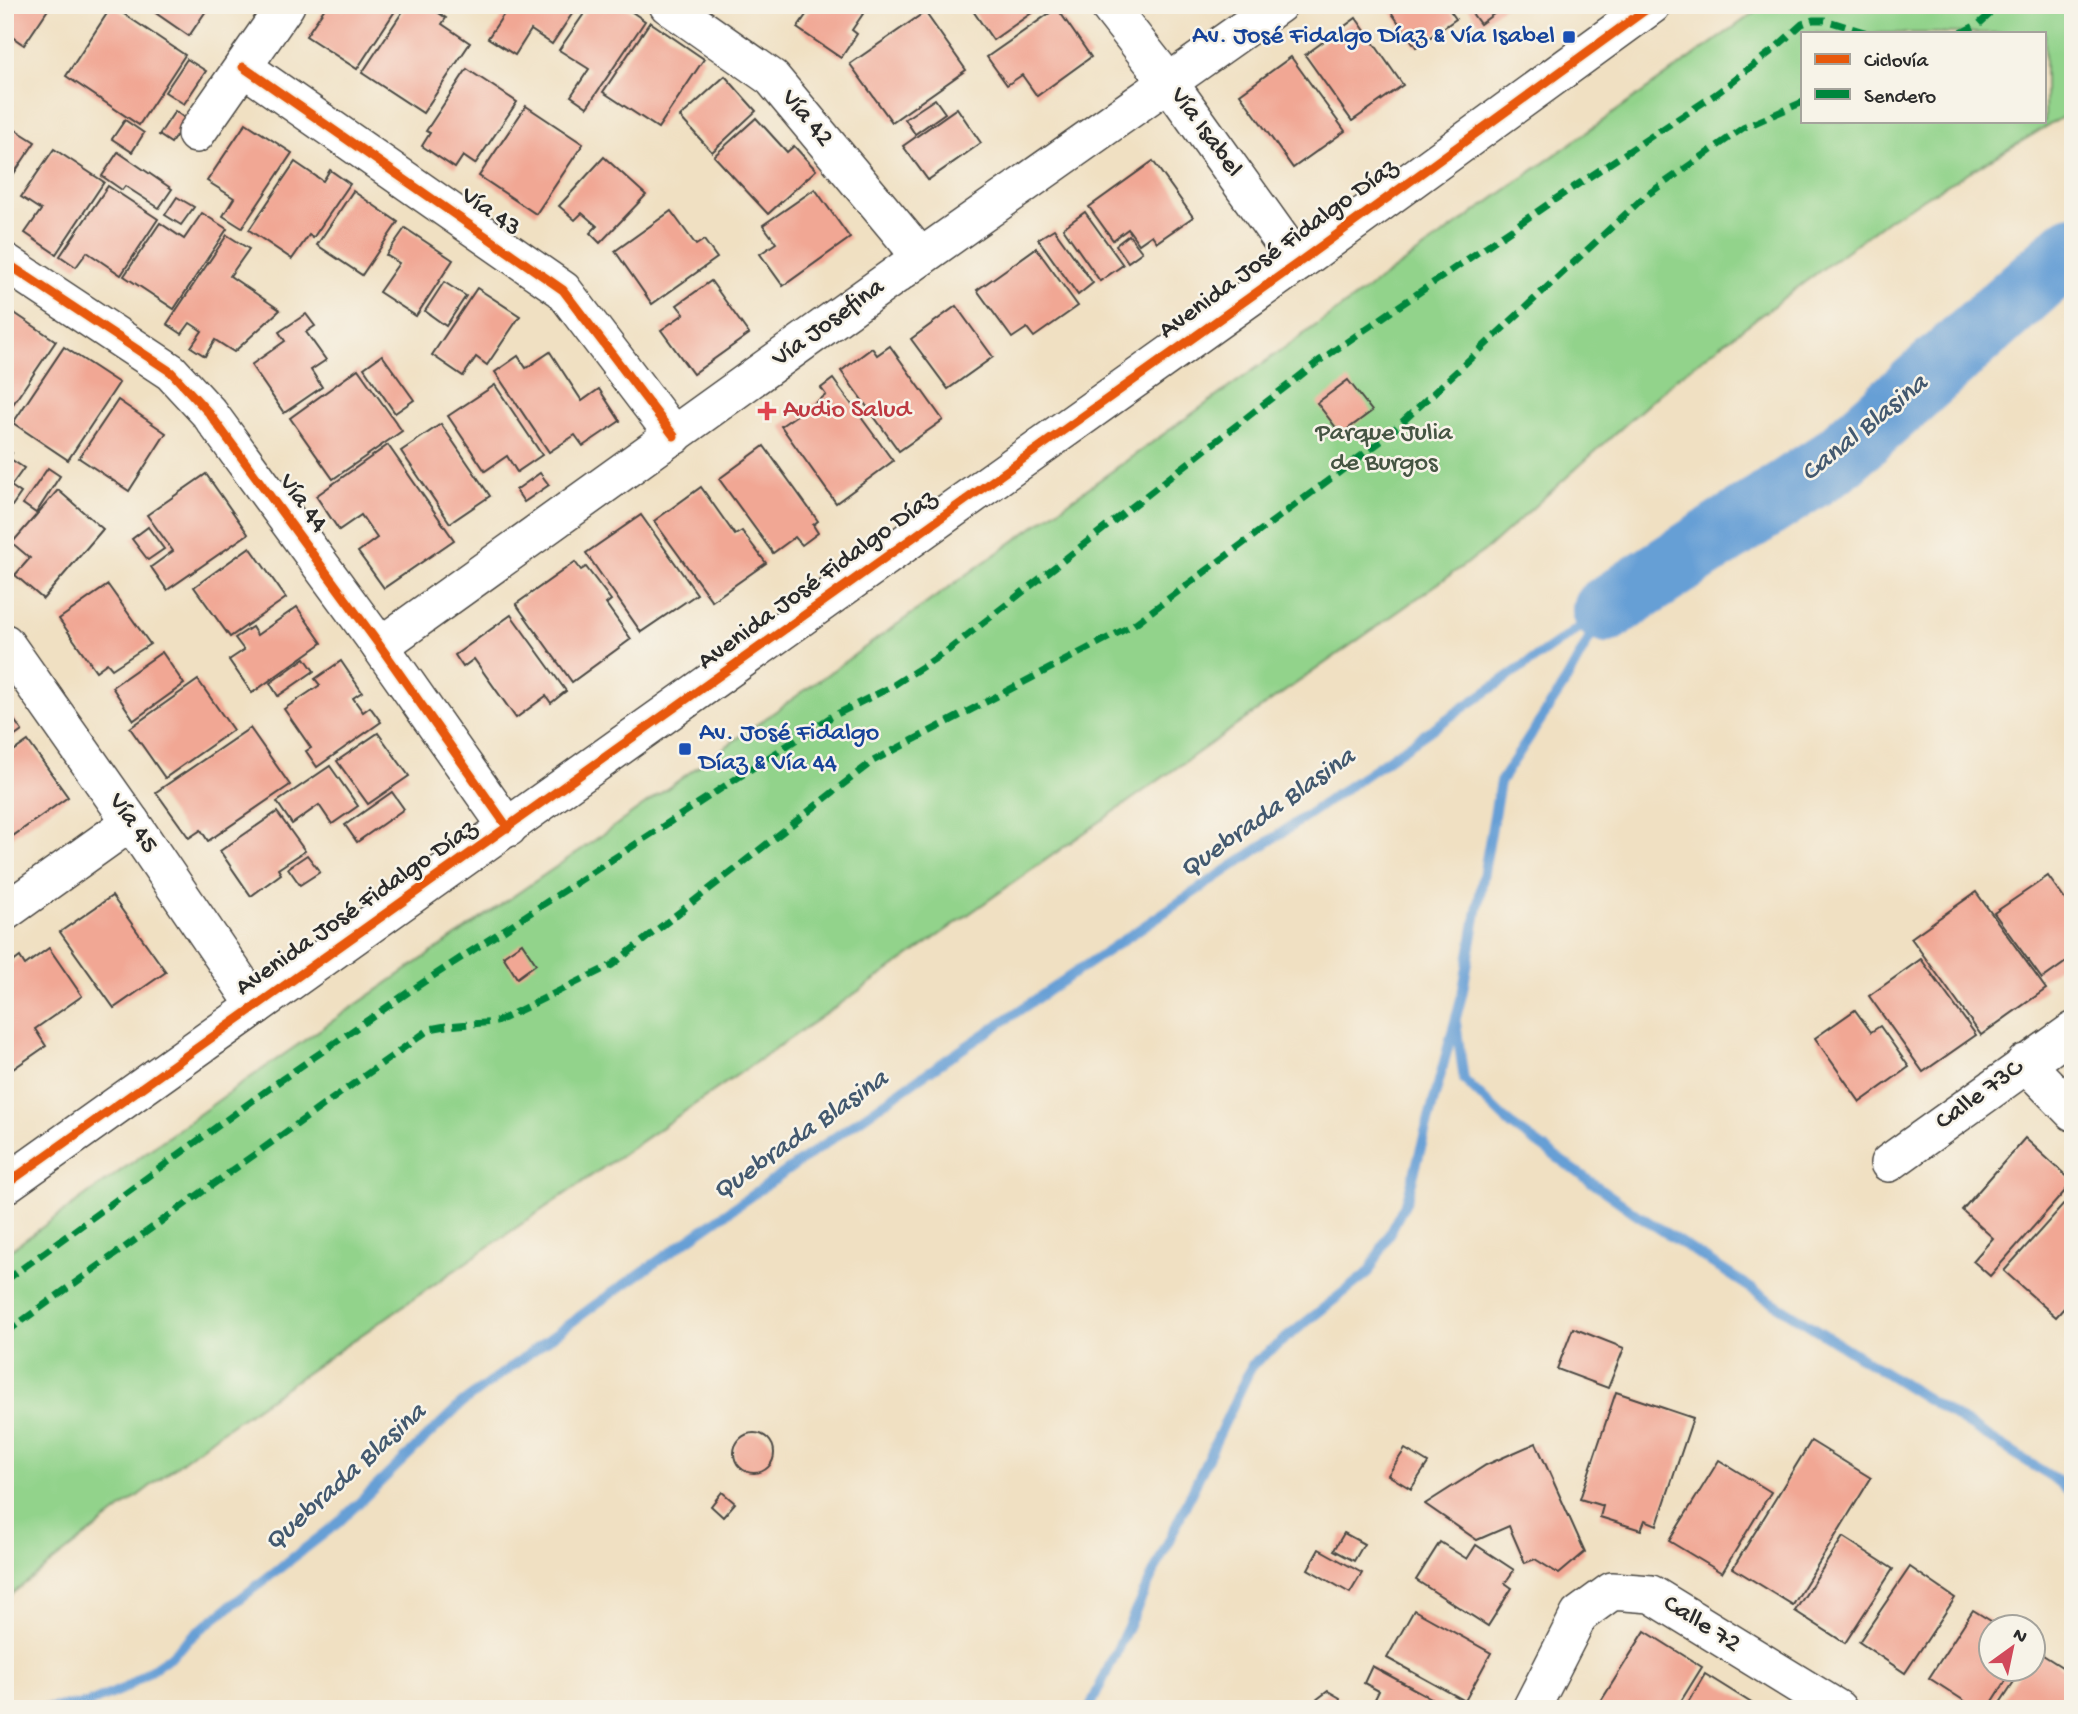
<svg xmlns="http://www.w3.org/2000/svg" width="2078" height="1714" font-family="'Gochi Hand',sans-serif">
  <rect width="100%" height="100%" fill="#f7f3e8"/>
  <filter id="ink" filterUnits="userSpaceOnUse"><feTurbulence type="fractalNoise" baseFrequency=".0143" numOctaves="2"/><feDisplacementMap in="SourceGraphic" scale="14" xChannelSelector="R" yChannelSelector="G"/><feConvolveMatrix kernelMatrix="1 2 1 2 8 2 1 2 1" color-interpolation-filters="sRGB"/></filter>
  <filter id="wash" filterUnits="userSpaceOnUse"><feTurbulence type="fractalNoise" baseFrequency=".00686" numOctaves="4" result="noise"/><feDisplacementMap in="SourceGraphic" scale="28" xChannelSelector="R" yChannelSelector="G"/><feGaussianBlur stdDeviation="1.57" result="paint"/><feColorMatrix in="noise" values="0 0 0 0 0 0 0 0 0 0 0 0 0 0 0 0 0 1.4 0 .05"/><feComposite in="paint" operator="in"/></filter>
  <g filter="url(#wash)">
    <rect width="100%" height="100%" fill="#f0e0c2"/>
    <!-- green -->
    <path fill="#92d38b" stroke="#5e7f5b" stroke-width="2" fill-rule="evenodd" d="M1765,5H2073V111L1889,219L1678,377L1487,549L915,952L215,1436L5,1599V1254L241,1084L595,840ZM1803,33H2045V121H1803Z"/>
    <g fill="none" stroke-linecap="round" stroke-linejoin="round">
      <!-- stream -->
      <g stroke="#669fd5" stroke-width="10">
        <polyline points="1456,1023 1464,1080 1510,1124 1632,1211 1769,1300 2052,1477 2073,1494"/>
        <polyline points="41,1709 87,1704 125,1688 171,1656 197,1632 338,1523 462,1403 595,1305 918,1079 1274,838 1605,610"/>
        <polyline points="1089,1709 1252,1365 1369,1272 1407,1200 1462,995 1500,782 1563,686 1604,612"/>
      </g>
      <!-- river -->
      <polyline stroke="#669fd5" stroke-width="66" points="1605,610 1834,461 2073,248"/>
    </g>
    <g id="blocks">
      <!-- building -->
      <g fill="#f1a794">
        <polygon points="5,5 51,5 24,45 5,32"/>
        <polygon points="144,5 210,5 189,36"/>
        <polygon points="327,5 399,5 357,69 306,36"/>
        <polygon points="407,5 427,5 446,18 442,24 470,43 423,113 362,73"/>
        <polygon points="510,5 578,5 552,44 531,30 515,55 488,38"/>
        <polygon points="590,5 622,5 645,21 587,107 571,96 589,69 559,50"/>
        <polygon points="813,5 869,5 852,30 857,34 841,58 797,28"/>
        <polygon points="969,5 1043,5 993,40"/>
        <polygon points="1386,5 1446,5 1456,19 1416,47"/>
        <polygon points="1466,5 1506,5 1480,24"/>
        <polygon points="112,6 185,55 139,125 66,76"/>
        <polygon points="1057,8 1091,57 1037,96 1022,75 1007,85 987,57"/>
        <polygon points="925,12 966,70 892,122 850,64"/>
        <polygon points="1356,18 1403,85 1352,121 1305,55"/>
        <polygon points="650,22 704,59 658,128 603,92"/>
        <polygon points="1291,57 1345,131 1293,168 1240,94"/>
        <polygon points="187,59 206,71 184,104 165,92"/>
        <polygon points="467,69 517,102 475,164 463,156 455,168 422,146 430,133 426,131"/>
        <polygon points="725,76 756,111 712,152 680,117"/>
        <polygon points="935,99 945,113 915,134 905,119"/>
        <polygon points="526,106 583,144 536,214 479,176"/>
        <polygon points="957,108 981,143 928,180 903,146"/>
        <polygon points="175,111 187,120 171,143 159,135"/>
        <polygon points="756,118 787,152 794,146 816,170 768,214 714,156"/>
        <polygon points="125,120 144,133 132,152 112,139"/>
        <polygon points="5,123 35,142 5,187"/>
        <polygon points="246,123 292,153 242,228 223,216 234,198 207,181"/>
        <polygon points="54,149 104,182 56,254 25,233 41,210 21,197"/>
        <polygon points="118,152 172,189 159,208 125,186 122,190 102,176"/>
        <polygon points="604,157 646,195 600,243 590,233 597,226 582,213 575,220 559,206"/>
        <polygon points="1153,161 1193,217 1157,242 1152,235 1139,244 1128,229 1113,240 1089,207"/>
        <polygon points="295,162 323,181 330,170 350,184 313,238 309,235 292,259 249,230"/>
        <polygon points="108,186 158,219 121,275 87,252 76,267 60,256"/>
        <polygon points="815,189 850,238 783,286 760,254 776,243 763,225"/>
        <polygon points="353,191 398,222 362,275 317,245"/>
        <polygon points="177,197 194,207 181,225 165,215"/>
        <polygon points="671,211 696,245 704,240 717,258 652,304 615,251"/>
        <polygon points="1085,212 1123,265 1100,281 1063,228"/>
        <polygon points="202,213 227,229 174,309 124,276 160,223 184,239"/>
        <polygon points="405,228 453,260 416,316 379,292 399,263 386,255"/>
        <polygon points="1054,229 1093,283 1078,295 1038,239"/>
        <polygon points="227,235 249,249 230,276 280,310 234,352 215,340 205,356 191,347 202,331 190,323 182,334 167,324"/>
        <polygon points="1129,235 1142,252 1128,262 1116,245"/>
        <polygon points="1036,248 1078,306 1034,337 1027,328 1012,338 977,290"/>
        <polygon points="711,281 749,334 693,374 661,330 684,314 677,305"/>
        <polygon points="444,282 466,296 446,326 425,311"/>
        <polygon points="477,288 520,316 487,365 476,357 463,376 432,355"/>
        <polygon points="956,306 993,357 948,389 911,339"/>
        <polygon points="10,310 56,341 5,416 5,318"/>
        <polygon points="306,314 315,326 306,332 326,360 311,370 322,387 284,413 251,365 285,341 279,332"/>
        <polygon points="890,346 943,420 899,451 841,371 872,348 877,355"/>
        <polygon points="64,347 119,383 68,460 13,423"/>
        <polygon points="550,352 582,401 599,389 620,421 583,446 575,435 549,452 495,372 518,356 526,368"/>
        <polygon points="382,355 414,400 395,413 364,368"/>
        <polygon points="358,369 402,431 333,479 290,418"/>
        <polygon points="833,379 893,461 836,503 781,426 826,395 821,388"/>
        <polygon points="1348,380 1372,411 1341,434 1317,403"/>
        <polygon points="495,385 542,455 517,472 507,456 485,471 448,416"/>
        <polygon points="118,400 166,433 129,491 79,458"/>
        <polygon points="441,424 490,496 450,523 401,451"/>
        <polygon points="388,445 454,540 384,588 358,552 377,538 361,515 339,530 316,496"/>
        <polygon points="764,446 818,521 813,525 818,533 802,545 795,537 773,553 719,479"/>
        <polygon points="5,449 12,453 9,458 24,468 11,486 21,493 5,516"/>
        <polygon points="48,468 60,476 36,513 23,504"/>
        <polygon points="540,473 549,485 524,502 516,490"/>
        <polygon points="206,474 248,534 167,590 151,567 173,551 147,515"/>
        <polygon points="701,487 735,535 742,531 766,563 712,601 654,521"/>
        <polygon points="58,490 103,529 43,599 15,575 30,558 12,543"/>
        <polygon points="641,515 697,594 641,632 586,553"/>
        <polygon points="148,527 164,549 148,560 132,539"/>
        <polygon points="250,547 286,598 230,637 194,587"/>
        <polygon points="575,562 581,570 586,567 611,600 606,604 631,639 572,682 516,604"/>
        <polygon points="108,585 150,644 112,669 107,663 96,671 59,619"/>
        <polygon points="297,607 322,643 252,693 229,660 244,650 235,638 252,627 257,635"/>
        <polygon points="511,615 566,691 551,703 546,696 516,718 474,659 463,667 455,655"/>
        <polygon points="162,652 184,684 134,720 112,687"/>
        <polygon points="305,658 314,671 278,696 270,683"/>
        <polygon points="341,661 362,692 353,698 363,712 370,707 381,722 317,767 306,751 311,748 284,709 320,685 315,679"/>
        <polygon points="198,680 233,730 165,778 130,728"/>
        <polygon points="5,707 22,731 5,743"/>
        <polygon points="250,728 290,785 208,841 201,830 189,838 156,792"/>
        <polygon points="378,733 409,776 368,804 337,761"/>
        <polygon points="28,741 68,797 10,838 5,831 5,757"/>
        <polygon points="330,766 358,806 332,824 319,805 292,824 277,802"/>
        <polygon points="392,792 404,809 357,842 345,825"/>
        <polygon points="277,812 305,851 278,869 281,874 251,896 220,851"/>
        <polygon points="307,855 320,872 300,885 288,868"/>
        <polygon points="2048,876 2073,911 2073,957 2042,979 1994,913"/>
        <polygon points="1976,892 2046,989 1981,1035 1911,938"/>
        <polygon points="112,896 166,972 114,1008 60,932"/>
        <polygon points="522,943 536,964 517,978 503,956"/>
        <polygon points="49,948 82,996 35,1029 46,1046 7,1073 5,968 20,957 25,965"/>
        <polygon points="1921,959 1976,1035 1923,1072 1869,996"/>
        <polygon points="1855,1010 1871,1032 1880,1026 1909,1067 1860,1102 1815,1038"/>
        <polygon points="2025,1138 2073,1182 1990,1276 1973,1261 1993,1238 1962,1210"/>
        <polygon points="2073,1194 2073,1298 2056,1317 2004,1271"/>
        <polygon points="1573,1328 1624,1348 1608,1388 1557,1369"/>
        <polygon points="1616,1392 1693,1418 1657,1525 1645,1520 1641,1530 1600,1517 1603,1506 1580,1499"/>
        <circle cx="754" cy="1453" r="20"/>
        <polygon points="1811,1441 1871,1478 1793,1605 1733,1568"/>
        <polygon points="1536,1443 1585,1552 1559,1574 1535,1559 1525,1563 1509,1526 1477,1540 1425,1504 1486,1465"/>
        <polygon points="1405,1449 1428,1463 1411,1489 1388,1475"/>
        <polygon points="1719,1460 1771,1492 1722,1573 1669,1541"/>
        <polygon points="722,1492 735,1503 723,1517 711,1506"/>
        <polygon points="1344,1533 1364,1544 1354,1561 1334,1550"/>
        <polygon points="1843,1537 1893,1569 1845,1643 1795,1611"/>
        <polygon points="1440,1542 1467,1559 1476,1545 1514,1570 1505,1583 1512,1588 1488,1626 1416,1580"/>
        <polygon points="1319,1549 1362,1573 1350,1593 1308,1569"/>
        <polygon points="1910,1567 1955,1598 1905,1673 1859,1642"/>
        <polygon points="1414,1610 1491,1653 1465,1701 1387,1658"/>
        <polygon points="1973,1610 1999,1626 1990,1626 1990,1668 2014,1668 1988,1709 1977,1709 1929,1678"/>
        <polygon points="1645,1631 1702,1667 1676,1709 1596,1709"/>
        <polygon points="2035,1650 2073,1674 2073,1689 2060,1709 1996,1709 2023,1668 2032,1668 2032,1654"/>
        <polygon points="1372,1666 1451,1709 1370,1709 1379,1691 1364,1683"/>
        <polygon points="1705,1674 1761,1709 1684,1709"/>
        <polygon points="1328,1691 1340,1698 1337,1709 1320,1709 1316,1700"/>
      </g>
    </g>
  </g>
  <g filter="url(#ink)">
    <use href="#blocks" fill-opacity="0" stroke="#494642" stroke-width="2"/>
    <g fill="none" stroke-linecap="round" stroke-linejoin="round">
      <!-- minor casing -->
      <g stroke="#494642" stroke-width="40">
        <g id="minor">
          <polyline points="668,5 772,78 921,257"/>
          <polyline points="1108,5 1170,84 1298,263"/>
          <polyline points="243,67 563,290 674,436"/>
          <polyline points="196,134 286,5"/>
          <polyline points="5,262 171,372 209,413 380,646 508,828"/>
          <polyline points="5,643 131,822 256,1006"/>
          <polyline points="380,646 921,257 1278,5"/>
          <polyline points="5,912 131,822"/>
          <polyline points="2025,1063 2073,1112"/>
          <polyline points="1889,1163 2073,1031"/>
          <polyline points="5,1185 1298,263 1652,5"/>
          <polyline points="1531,1709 1579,1615 1612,1591 1651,1594 1838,1709"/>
        </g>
      </g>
      <!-- minor -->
      <use href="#minor" stroke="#fff" stroke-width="37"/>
      <!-- quiet -->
      <g stroke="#00873e" stroke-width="7" stroke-dasharray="14 7" stroke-linecap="butt">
        <polyline points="1961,33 1979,24 2000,5"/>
        <polyline points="5,1281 281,1080 410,991 831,717 889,688 947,651 1319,361 1557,198 1716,94 1773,50 1802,24 1813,20 1825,20 1867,33"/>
        <polyline points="5,1333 430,1029 446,1026 496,1022 612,965 873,761 1133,625 1384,439 1644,197 1743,128 1803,102"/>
      </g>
      <!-- cycleway casing -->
      <g stroke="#f7f3e8" stroke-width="13">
        <g id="cycleway">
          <polyline points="243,67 563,290 674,436"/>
          <polyline points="5,262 171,372 209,413 380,646 508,828"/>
          <polyline points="5,1185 1298,263 1652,5"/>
        </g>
      </g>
      <!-- cycleway -->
      <use href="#cycleway" stroke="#e8590c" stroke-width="9"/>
    </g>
  </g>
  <!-- markers -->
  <g fill="#1a4fb4" stroke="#f7f3e8" stroke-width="2.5">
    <rect x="1562" y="30" width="14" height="14" rx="3.5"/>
    <rect x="678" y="742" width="14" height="14" rx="3.5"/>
  </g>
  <path fill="#e0444e" stroke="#f7f3e8" stroke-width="2.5" d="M763.5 400.5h7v7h7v7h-7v7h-7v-7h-7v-7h7z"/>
  <g text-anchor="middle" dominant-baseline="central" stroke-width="5" stroke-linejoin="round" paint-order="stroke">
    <!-- transit labels -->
    <g font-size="26" fill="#164399" stroke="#f7f3e8" text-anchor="end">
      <text x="1555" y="37">Av. José Fidalgo Díaz &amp; Vía Isabel</text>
      <text x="699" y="734" text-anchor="start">Av. José Fidalgo<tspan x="699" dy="30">Díaz &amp; Vía 44</tspan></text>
    </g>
    <!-- street labels -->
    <g font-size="26" fill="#2b2b2b" stroke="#f7f3e8">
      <text transform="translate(806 119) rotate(50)">Vía 42</text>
      <text transform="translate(1205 133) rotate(54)">Vía Isabel</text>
      <text transform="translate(490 213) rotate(35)">Vía 43</text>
      <text transform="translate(1279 250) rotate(-36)">Avenida José Fidalgo Díaz</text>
      <text transform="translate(829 324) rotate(-36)">Vía Josefina</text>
      <text transform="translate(302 504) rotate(54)">Vía 44</text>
      <text transform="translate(818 581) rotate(-36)">Avenida José Fidalgo Díaz</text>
      <text transform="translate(132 824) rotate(55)">Vía 45</text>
      <text transform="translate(357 909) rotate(-35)">Avenida José Fidalgo Díaz</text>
      <text transform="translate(1980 1096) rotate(-36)">Calle 73C</text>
      <text transform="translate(1701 1625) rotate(32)">Calle 72</text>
    </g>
    <!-- health labels -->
    <g font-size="26" fill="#be3a42" stroke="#f7f3e8" text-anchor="start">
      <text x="783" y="411">Audio Salud</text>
    </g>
    <!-- park labels -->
    <g font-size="26" fill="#455543" stroke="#f7f3e8">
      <text x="1384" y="434">Parque Julia<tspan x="1384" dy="30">de Burgos</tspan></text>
    </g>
    <!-- water labels -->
    <g font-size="28" font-style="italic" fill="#43596f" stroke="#f7f3e8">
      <text transform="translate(1865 429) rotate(-39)">Canal Blasina</text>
      <text transform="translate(1268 814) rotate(-35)">Quebrada Blasina</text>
      <text transform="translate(801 1136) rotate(-35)">Quebrada Blasina</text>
      <text transform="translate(346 1478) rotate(-42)">Quebrada Blasina</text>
    </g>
  </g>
  <!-- margin -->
  <rect width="2078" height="1714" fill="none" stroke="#f7f3e8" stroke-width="28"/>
  <!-- legend -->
  <rect x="1801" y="32" width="245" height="91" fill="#f7f3e8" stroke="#a5a39c" stroke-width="2"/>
  <rect x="1815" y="54" width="35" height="10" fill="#e8590c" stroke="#a5a39c" stroke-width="2"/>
  <text x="1864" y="66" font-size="21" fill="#2b2b2b">Ciclovía</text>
  <rect x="1815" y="89" width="35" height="10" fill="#00873e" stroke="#a5a39c" stroke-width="2"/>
  <text x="1864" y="102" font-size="21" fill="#2b2b2b">Sendero</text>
  <!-- north arrow -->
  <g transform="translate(2012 1648) rotate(33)"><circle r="33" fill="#f7f3e8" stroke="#a5a39c" stroke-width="2"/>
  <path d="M0-5L12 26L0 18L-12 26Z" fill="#d1495b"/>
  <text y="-10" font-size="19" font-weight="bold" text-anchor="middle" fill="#2b2b2b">N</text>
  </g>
</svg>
